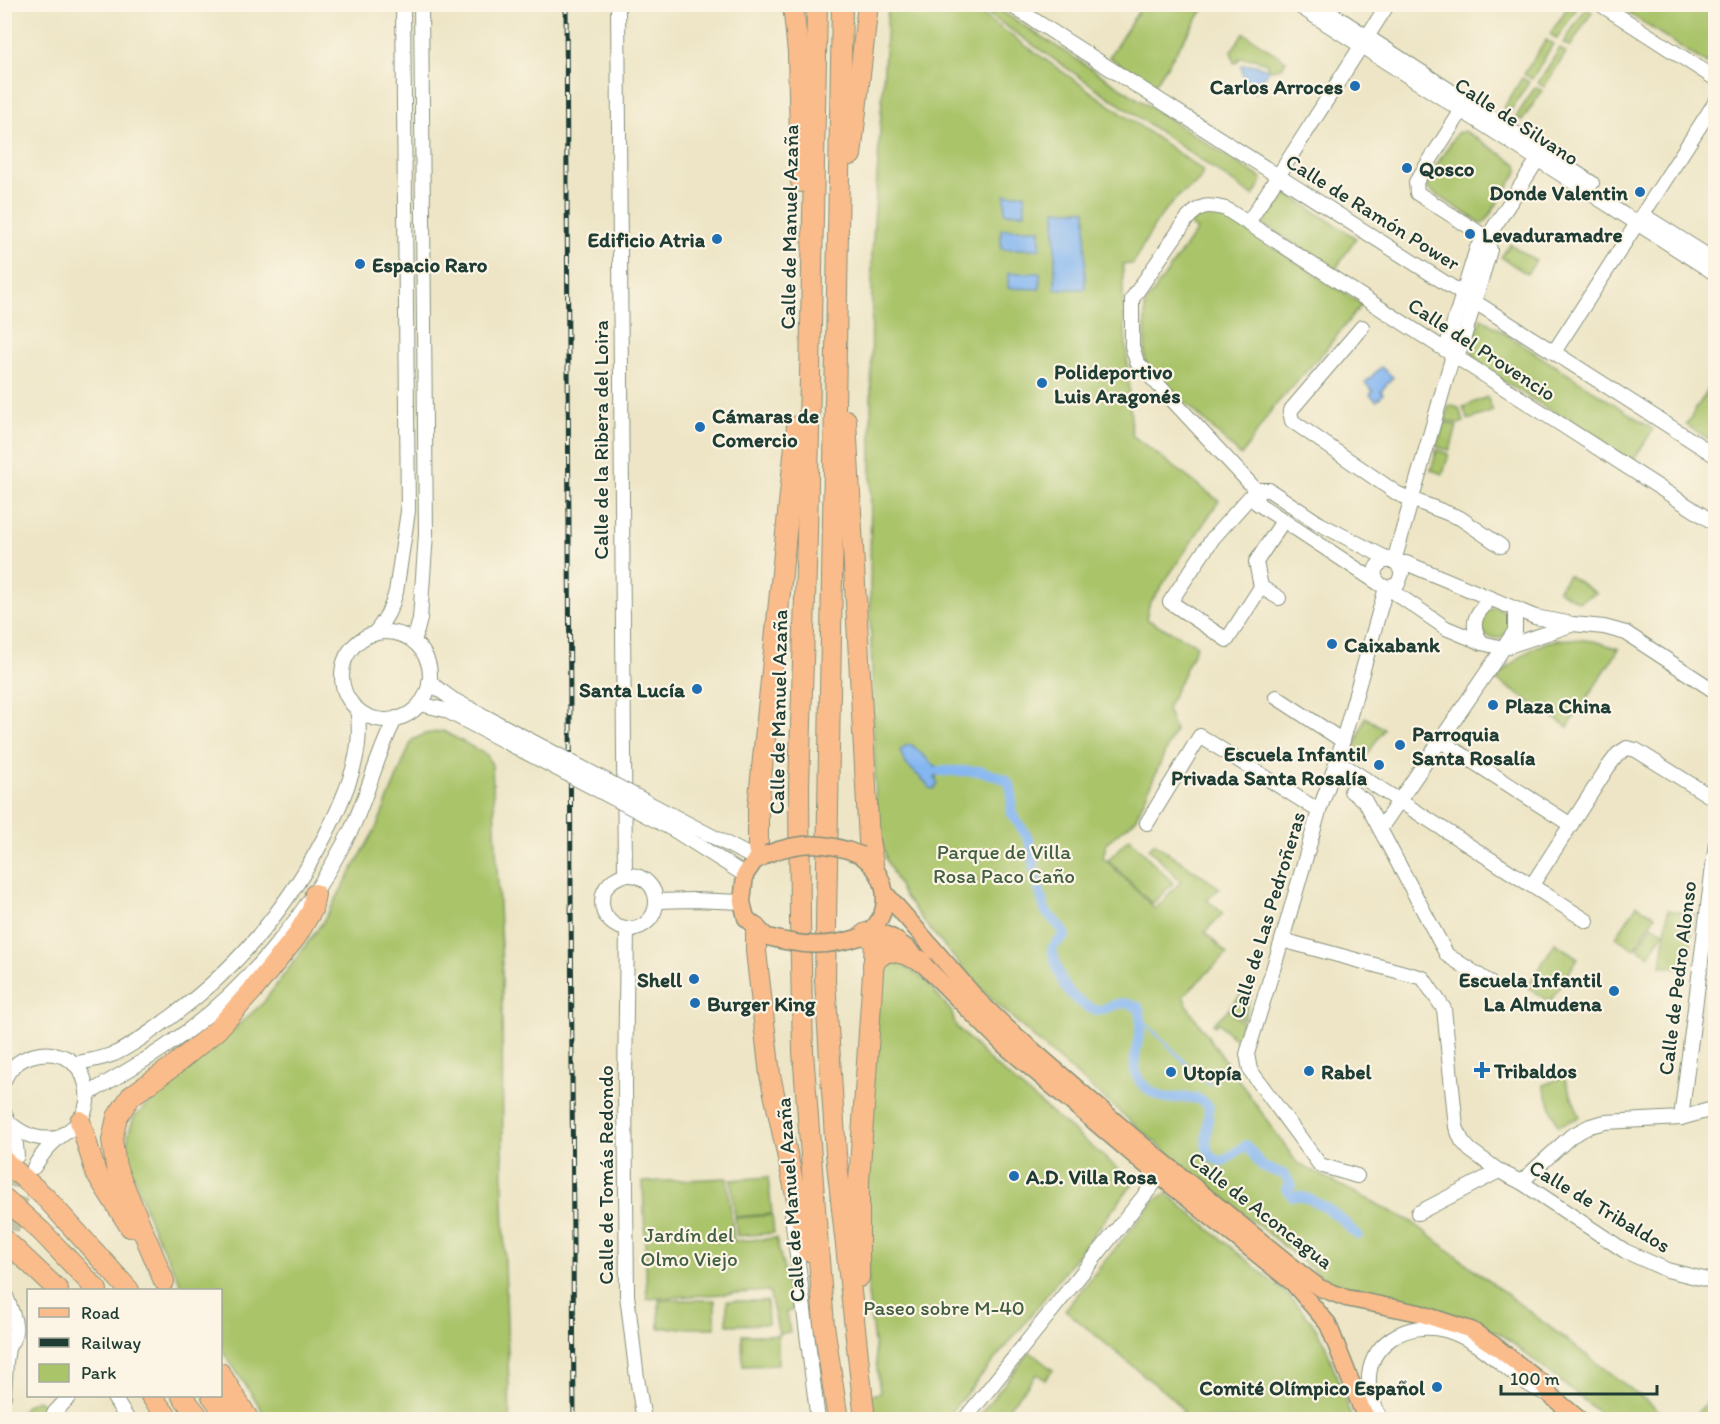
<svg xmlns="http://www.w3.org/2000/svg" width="1720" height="1424" font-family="Itim,sans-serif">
  <rect width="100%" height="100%" fill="#fcf5e5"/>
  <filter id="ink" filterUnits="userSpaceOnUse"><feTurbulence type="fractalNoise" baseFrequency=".0167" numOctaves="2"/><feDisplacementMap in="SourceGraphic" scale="12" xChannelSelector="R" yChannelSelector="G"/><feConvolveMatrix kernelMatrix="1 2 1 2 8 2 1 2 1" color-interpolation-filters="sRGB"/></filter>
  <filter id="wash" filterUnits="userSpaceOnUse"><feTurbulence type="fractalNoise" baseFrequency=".008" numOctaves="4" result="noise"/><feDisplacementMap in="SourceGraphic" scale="24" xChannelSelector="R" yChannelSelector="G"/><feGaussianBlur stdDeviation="1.35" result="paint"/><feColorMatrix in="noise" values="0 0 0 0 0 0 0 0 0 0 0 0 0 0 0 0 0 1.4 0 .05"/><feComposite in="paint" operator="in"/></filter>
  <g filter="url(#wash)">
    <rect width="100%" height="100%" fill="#ede5c5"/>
    <!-- green -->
    <g fill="#aac46a" stroke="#64804f" stroke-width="1.5">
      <polygon points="1143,4 1206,5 1154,86 1109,57"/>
      <path d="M888,5H956L958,9L962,5L978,12L1202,170C1204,183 1187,189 1178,197C1158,215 1146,240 1133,264H1123V300L1132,435L1219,501L1149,605L1146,619L1197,645L1167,709L1175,730L1135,820L1107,842L1103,857L1155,909L1181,881L1149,849L1154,843L1220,888L1207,900L1223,913L1205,932L1227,954L1183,996L1191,1012L1297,1163L1412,1222L1670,1419H1607L1501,1334L1424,1304L1326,1280L1170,1155L1043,1046L979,987L927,926L903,894L886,859L876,811L870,611L872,254Z"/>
      <polygon points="975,5 992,5 1261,178 1262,181 1253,196"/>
      <polygon points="1569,5 1579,5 1557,39 1550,34"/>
      <polygon points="1616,5 1715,5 1715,69"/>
      <polygon points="1586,8 1592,12 1570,47 1563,43"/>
      <polygon points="1244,33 1286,61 1281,68 1271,70 1267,67 1268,64 1255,59 1239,58 1238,62 1234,63 1231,51"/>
      <polygon points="1546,40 1553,44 1532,79 1524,74"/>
      <polygon points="1560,48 1566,53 1544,87 1538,83"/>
      <polygon points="1522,78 1529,82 1509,113 1503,109"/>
      <polygon points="1535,87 1542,91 1522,121 1516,117"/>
      <polygon points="1465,131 1517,164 1518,171 1486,221 1482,224 1428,189 1425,183 1457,133"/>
      <polygon points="1281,190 1356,238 1335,270 1261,223"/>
      <polygon points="1206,211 1218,212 1362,304 1327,348 1272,409 1241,456 1145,363 1145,304 1197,230 1190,225 1200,214"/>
      <polygon points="1510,244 1536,261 1527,274 1501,257"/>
      <path d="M1481,318L1653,429L1632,463L1477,364C1466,350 1476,334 1481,318Z"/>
      <polygon points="1715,378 1715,443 1686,425"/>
      <polygon points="1487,397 1493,411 1468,420 1463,407"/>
      <polygon points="1449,405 1459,408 1464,422 1458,424 1445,420"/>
      <polygon points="1444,422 1457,426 1450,450 1437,447"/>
      <polygon points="1437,450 1449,454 1443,474 1431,470"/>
      <polygon points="1568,575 1596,593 1579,602 1558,590"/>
      <circle cx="1495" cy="623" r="15"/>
      <path d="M1572,639L1594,641L1619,649L1568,727L1495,679C1511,665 1531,645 1552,641C1559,639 1566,640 1572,639Z"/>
      <polygon points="1365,717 1384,729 1362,763 1356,759 1353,753"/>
      <polygon points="443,731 487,755 492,765 502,966 503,1199 510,1419 267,1419 255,1399 221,1349 220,1290 184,1290 151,1225 125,1152 129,1132 134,1117 263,1003 323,922 377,826 412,740 425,734"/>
      <polygon points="1129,838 1173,883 1152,904 1108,860"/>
      <polygon points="1637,905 1655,916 1634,949 1616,937"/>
      <polygon points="1668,910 1695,914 1688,969 1661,966"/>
      <polygon points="1652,925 1664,932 1649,956 1637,948"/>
      <polygon points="1555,943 1578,958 1550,1002 1527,987"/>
      <polygon points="892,958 923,978 951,1011 956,1026 991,1062 1134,1182 1021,1328 945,1419 870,1419 866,1396 880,1393 868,1294 867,1150 879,976"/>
      <polygon points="1255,980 1244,1020 1230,1007"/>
      <polygon points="1229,1009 1242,1022 1237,1041 1219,1023 1215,1026 1213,1024"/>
      <polygon points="1564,1077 1580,1117 1558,1126 1543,1085"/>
      <polygon points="768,1177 772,1214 735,1217 731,1180"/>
      <polygon points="727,1178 734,1241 776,1238 794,1310 786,1312 790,1332 779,1334 769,1291 647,1299 643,1182"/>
      <polygon points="1166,1193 1287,1294 1311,1321 1324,1341 1352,1419 1176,1419 1183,1411 1174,1400 1065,1310 1154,1201"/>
      <polygon points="772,1215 774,1233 737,1236 735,1218"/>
      <rect x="659" y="1300" width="56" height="28"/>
      <polygon points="727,1301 767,1301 768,1324 727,1325"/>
      <polygon points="742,1335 778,1335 778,1365 743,1366"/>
      <path d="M1030,1352L1053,1370L1045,1380L1037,1374C1029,1383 1003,1417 995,1419C990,1421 982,1420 976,1419Z"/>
      <polygon points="1715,1391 1715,1416 1713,1419 1693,1419"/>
      <polygon points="37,1400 47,1406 38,1419 17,1419 26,1405"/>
    </g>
    <!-- water -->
    <g fill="#84b6f1" stroke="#527a92" stroke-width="1.5">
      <polygon points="1241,65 1256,65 1269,70 1255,93 1245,86"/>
      <rect x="1005" y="194" width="20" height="19"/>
      <polygon points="1055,210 1086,210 1085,289 1055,289"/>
      <rect x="1001" y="229" width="39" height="20"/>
      <polygon points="1008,273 1040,273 1040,289 1008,288"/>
      <polygon points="1381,367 1393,377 1381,391 1383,394 1377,401 1370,395 1373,391 1365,383"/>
      <polygon points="907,745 912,745 940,771 935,778 938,783 934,789 929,788 927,784 905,763 900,751"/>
    </g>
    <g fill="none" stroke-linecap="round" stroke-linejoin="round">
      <!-- stream -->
      <polyline stroke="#84b6f1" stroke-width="3" points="1142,1020 1194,1071 1210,1084"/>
      <!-- canal -->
      <path stroke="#84b6f1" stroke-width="10" d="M940,771H981L1005,779L1010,785L1012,795L1011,812L1028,838L1033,851L1034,869L1045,911L1063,930L1065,936L1056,943L1052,949C1059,980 1065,998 1097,1011C1113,1007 1122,998 1138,1007C1151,1036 1112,1072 1157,1095C1174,1104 1195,1089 1209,1107L1206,1146L1211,1157L1220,1161L1225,1160L1246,1145L1263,1167L1284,1174L1291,1185L1286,1189L1292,1196C1308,1194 1328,1209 1340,1218C1348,1224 1348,1229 1358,1235"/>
    </g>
  </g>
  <g filter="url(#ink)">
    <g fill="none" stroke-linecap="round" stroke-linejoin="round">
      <!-- minor-tunnel -->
      <g stroke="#c4c3a8" stroke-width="14" stroke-dasharray="14 7" stroke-linecap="butt">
        <polyline points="5,1207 15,1164"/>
        <polyline points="5,1272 14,1220 30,1176"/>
      </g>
      <!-- minor casing -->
      <g stroke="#86917c" stroke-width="16">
        <g id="minor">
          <polyline points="618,4 625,875"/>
          <polyline points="1009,4 1716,456"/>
          <polyline points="1296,4 1716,274"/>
          <polyline points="1317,4 1592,183"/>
          <polyline points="1600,4 1716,79"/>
          <polyline points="1462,110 1416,182 1417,193 1487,238"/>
          <polyline points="1646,217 1716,261"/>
          <polyline points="1248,223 1388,4"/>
          <polyline points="1362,327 1290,411 1292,421 1398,494 1460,518 1501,546"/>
          <polyline points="1554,352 1716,101"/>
          <polyline points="1453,355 1447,345 1477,248 1487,238 1542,153"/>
          <path d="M1256,490L1137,362L1132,346V299L1187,219C1201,204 1207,204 1226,209L1716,524"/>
          <polyline points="1256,490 1257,503 1378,583"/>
          <polyline points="1394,561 1453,355 1459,352 1461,347 1490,250 1487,238"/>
          <polyline points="1397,563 1406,563 1535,617 1573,624 1604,627 1626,633 1716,692"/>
          <polyline points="1261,587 1256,562 1283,521"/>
          <path d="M1388,588L1398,584L1402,573L1397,563C1376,553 1364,581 1388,588L1446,628L1482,643L1503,648L1571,625"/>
          <polyline points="1279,598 1261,587 1227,640 1170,602 1213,538 1256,490 1269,490 1320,524 1392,561"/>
          <circle cx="386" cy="676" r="44"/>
          <path d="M374,634C385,621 392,608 396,592L408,511L403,4"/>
          <polyline points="414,642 420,619 426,534 421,4"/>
          <path d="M1482,643C1468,624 1476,613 1491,598"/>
          <polyline points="429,682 452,699"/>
          <polyline points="1276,697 1343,741"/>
          <polyline points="420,704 445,710"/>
          <polyline points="1441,741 1571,825"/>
          <polyline points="1337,761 1587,921"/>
          <polyline points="1351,791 1365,801 1447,955 1489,982"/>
          <polyline points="679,819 756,859"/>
          <polyline points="1147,823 1200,736 1319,811"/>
          <polyline points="1380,829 1515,631 1515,609"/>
          <polyline points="674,830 745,875"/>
          <circle cx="629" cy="902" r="27"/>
          <polyline points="1532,885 1608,767 1618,754 1627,748 1636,750 1716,800"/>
          <polyline points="657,901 693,900 742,902"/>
          <polyline points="627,929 625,1087 627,1295 637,1378 644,1420"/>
          <polyline points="1282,940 1423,978 1444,1009 1456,1127 1462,1141 1470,1150 1499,1171 1521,1182 1625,1251 1667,1270 1716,1282"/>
          <path d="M74,1064C87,1061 101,1059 114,1054C134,1045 153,1030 171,1017C242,965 296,897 334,818C350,783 364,748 357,709"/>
          <path d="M4,1081C13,1056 47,1046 70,1060C85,1070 91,1094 85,1110C79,1127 69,1129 57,1139C48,1147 40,1157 34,1167"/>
          <path d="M88,1094C114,1078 140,1064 165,1047C246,993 309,913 352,828C369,792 377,753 396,718"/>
          <polyline points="4,1112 15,1135 17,1156"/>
          <polyline points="1681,1118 1716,843"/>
          <path d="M12,1125C27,1137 39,1140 58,1138"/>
          <polyline points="1357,1176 1320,1165 1250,1070 1247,1054 1282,940 1319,811 1337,761 1386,588"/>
          <polyline points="1521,1182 1571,1136 1590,1126 1605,1122 1681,1118 1716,1108"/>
          <polyline points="1418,1213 1499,1171"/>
          <polyline points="792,1216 818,1420"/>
          <polyline points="4,1272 5,1272"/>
          <path d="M4,1288C9,1313 27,1328 4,1352"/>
          <polyline points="4,1396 6,1362 8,1348"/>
          <polyline points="113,1396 128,1420"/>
          <polyline points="51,1420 55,1412 70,1396"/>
          <polyline points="964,1420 1160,1176 1164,1168"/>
          <path d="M1382,1420C1376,1409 1370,1398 1369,1385C1366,1343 1408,1320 1445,1330C1488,1342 1512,1382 1550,1395"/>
        </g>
      </g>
      <!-- major casing -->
      <g stroke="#86917c" stroke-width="19">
        <g id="major">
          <path d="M863,857C890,877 894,916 864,935"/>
          <polyline points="886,894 978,1000 1007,1028 1140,1143 1299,1272 1320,1288 1346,1298 1419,1313 1471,1330 1495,1346 1542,1383 1550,1395 1580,1420"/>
          <polyline points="873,929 893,938 907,948 1004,1045 1136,1157 1293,1283 1328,1324 1363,1412 1369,1420"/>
          <polyline points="765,935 746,918 742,902 745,875 756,859 767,854"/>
        </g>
      </g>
      <!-- highway casing -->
      <g stroke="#86917c" stroke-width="22">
        <g id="highway">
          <polyline points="793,4 798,53 801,182"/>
          <polyline points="817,4 807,536 799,786 800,921 803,1052 824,1325 838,1420"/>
          <polyline points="842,4 825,980 836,1154 865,1420"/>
          <polyline points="851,155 868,4"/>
          <polyline points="846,420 869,841 873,864"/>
          <polyline points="760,857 758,847 758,807 797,426"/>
          <polyline points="756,928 756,951 770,1075 808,1251"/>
          <polyline points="873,965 879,957 888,951 904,954 921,961"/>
          <polyline points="80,1121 96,1173 130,1227"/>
          <polyline points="4,1161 45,1197 129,1290"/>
          <polyline points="4,1198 42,1232 97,1290"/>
          <polyline points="4,1239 58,1290"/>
          <polyline points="859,1277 859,1181 875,943 866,933"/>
          <polyline points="164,1281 116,1167 112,1140 117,1117 131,1096 172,1067 217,1030 253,990 296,937 312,910 315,894"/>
          <polyline points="220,1373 249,1420"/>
          <polyline points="151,1396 170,1420"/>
          <polyline points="182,1396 201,1420"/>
          <polyline points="212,1396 230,1420"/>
        </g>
      </g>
      <!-- minor -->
      <use href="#minor" stroke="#fff" stroke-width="14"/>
      <!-- major -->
      <use href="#major" stroke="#fabc8b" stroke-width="16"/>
      <!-- highway -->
      <use href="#highway" stroke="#fabc8b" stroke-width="20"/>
      <!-- rail casing -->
      <g stroke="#1f3d34" stroke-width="5">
        <polyline id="rail" points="566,4 574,1420"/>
      </g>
      <!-- rail -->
      <use href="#rail" stroke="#fcf5e5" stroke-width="3" stroke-dasharray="9" stroke-linecap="butt"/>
      <!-- minor-bridge casing -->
      <g stroke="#86917c" stroke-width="16" stroke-linecap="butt">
        <g id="minor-bridge">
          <polyline points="452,699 679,819"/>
          <polyline points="445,710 674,830"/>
        </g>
      </g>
      <!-- major-bridge casing -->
      <g stroke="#86917c" stroke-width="19" stroke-linecap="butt">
        <g id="major-bridge">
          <path d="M767,854C802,841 826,841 861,855"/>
          <path d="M768,937C802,946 826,948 860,937"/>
        </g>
      </g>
      <!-- minor-bridge -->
      <use href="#minor-bridge" stroke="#fff" stroke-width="14"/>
      <!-- major-bridge -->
      <use href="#major-bridge" stroke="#fabc8b" stroke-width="16"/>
    </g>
  </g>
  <!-- markers -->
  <g fill="#1f6fb2" stroke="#fcf5e5" stroke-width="2">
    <circle cx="1355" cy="86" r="6"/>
    <circle cx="1407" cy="168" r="6"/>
    <circle cx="1640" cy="192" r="6"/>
    <circle cx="1470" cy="234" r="6"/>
    <circle cx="717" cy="239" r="6"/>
    <circle cx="360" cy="264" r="6"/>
    <circle cx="1042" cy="383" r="6"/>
    <circle cx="700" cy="427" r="6"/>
    <circle cx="1332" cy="644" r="6"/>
    <circle cx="697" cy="689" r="6"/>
    <circle cx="1493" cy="705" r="6"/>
    <circle cx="1400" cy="745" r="6"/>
    <circle cx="1379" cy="765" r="6"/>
    <circle cx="694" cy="979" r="6"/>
    <circle cx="1614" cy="991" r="6"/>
    <circle cx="695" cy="1003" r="6"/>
    <path d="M1479 1061h6v6h6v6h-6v6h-6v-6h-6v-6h6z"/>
    <circle cx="1309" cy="1071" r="6"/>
    <circle cx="1171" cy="1072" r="6"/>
    <circle cx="1014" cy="1176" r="6"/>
    <circle cx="1437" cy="1387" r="6"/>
  </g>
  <g text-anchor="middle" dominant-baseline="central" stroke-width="4.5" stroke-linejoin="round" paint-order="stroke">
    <!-- poi labels -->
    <g font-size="21" font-weight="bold" fill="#1f3d34" stroke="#fcf5e5" text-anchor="start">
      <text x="1343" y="86" text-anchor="end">Carlos Arroces</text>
      <text x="1419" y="168">Qosco</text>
      <text x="1628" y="192" text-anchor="end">Donde Valentin</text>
      <text x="1482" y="234">Levaduramadre</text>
      <text x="705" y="239" text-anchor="end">Edificio Atria</text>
      <text x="372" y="264">Espacio Raro</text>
      <text x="1054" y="371">Polideportivo<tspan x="1054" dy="24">Luis Aragonés</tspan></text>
      <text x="712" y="415">Cámaras de<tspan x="712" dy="24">Comercio</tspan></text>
      <text x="1344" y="644">Caixabank</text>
      <text x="685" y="689" text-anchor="end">Santa Lucía</text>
      <text x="1505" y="705">Plaza China</text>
      <text x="1412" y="733">Parroquia<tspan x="1412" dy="24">Santa Rosalía</tspan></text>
      <text x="1367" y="753" text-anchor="end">Escuela Infantil<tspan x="1367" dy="24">Privada Santa Rosalía</tspan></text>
      <text x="682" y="979" text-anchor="end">Shell</text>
      <text x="1602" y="979" text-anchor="end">Escuela Infantil<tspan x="1602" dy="24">La Almudena</tspan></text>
      <text x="707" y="1003">Burger King</text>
      <text x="1494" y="1070">Tribaldos</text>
      <text x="1321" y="1071">Rabel</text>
      <text x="1183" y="1072">Utopía</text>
      <text x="1026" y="1176">A.D. Villa Rosa</text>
      <text x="1425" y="1387" text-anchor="end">Comité Olímpico Español</text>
    </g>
    <!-- street labels -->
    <g font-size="21" fill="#1f3d34" stroke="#fcf5e5">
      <text transform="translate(1517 121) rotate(33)">Calle de Silvano</text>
      <text transform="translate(1373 212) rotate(32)">Calle de Ramón Power</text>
      <text transform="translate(789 227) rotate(-89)">Calle de Manuel Azaña</text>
      <text transform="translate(1482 349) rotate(33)">Calle del Provencio</text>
      <text transform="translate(600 440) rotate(-90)">Calle de la Ribera del Loira</text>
      <text transform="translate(778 712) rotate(-89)">Calle de Manuel Azaña</text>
      <text transform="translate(1267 915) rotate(-73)">Calle de Las Pedroñeras</text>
      <text transform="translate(1677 978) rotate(-83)">Calle de Pedro Alonso</text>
      <text transform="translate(605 1175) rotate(-90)">Calle de Tomás Redondo</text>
      <text transform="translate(790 1200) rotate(-94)">Calle de Manuel Azaña</text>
      <text transform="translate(1600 1206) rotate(31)">Calle de Tribaldos</text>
      <text transform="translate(1261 1210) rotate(38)">Calle de Aconcagua</text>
    </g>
    <!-- park labels -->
    <g font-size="21" fill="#425f42" stroke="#fcf5e5">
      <text x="1004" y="851">Parque de Villa<tspan x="1004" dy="24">Rosa Paco Caño</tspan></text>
      <text x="689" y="1234">Jardín del<tspan x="689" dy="24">Olmo Viejo</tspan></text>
      <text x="944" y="1307">Paseo sobre M-40</text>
    </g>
  </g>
  <!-- margin -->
  <rect width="1720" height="1424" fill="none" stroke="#fcf5e5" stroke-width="24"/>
  <!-- legend -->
  <rect x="27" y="1289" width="195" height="108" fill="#fcf5e5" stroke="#a4ab9e" stroke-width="1.5"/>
  <rect x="39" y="1308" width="30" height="9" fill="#fabc8b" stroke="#a4ab9e" stroke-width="1.5"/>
  <text x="81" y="1319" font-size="18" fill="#1f3d34">Road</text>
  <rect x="39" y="1338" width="30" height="9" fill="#1f3d34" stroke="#a4ab9e" stroke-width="1.5"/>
  <text x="81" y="1349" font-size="18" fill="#1f3d34">Railway</text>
  <rect x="39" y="1364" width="30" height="18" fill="#aac46a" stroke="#a4ab9e" stroke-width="1.5"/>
  <text x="81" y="1379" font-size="18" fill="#1f3d34">Park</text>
  <!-- scale -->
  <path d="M1501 1385v9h156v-9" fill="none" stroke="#1f3d34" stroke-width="3"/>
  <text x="1510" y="1385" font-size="18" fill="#1f3d34" stroke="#fcf5e5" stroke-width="4.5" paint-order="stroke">100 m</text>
</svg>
